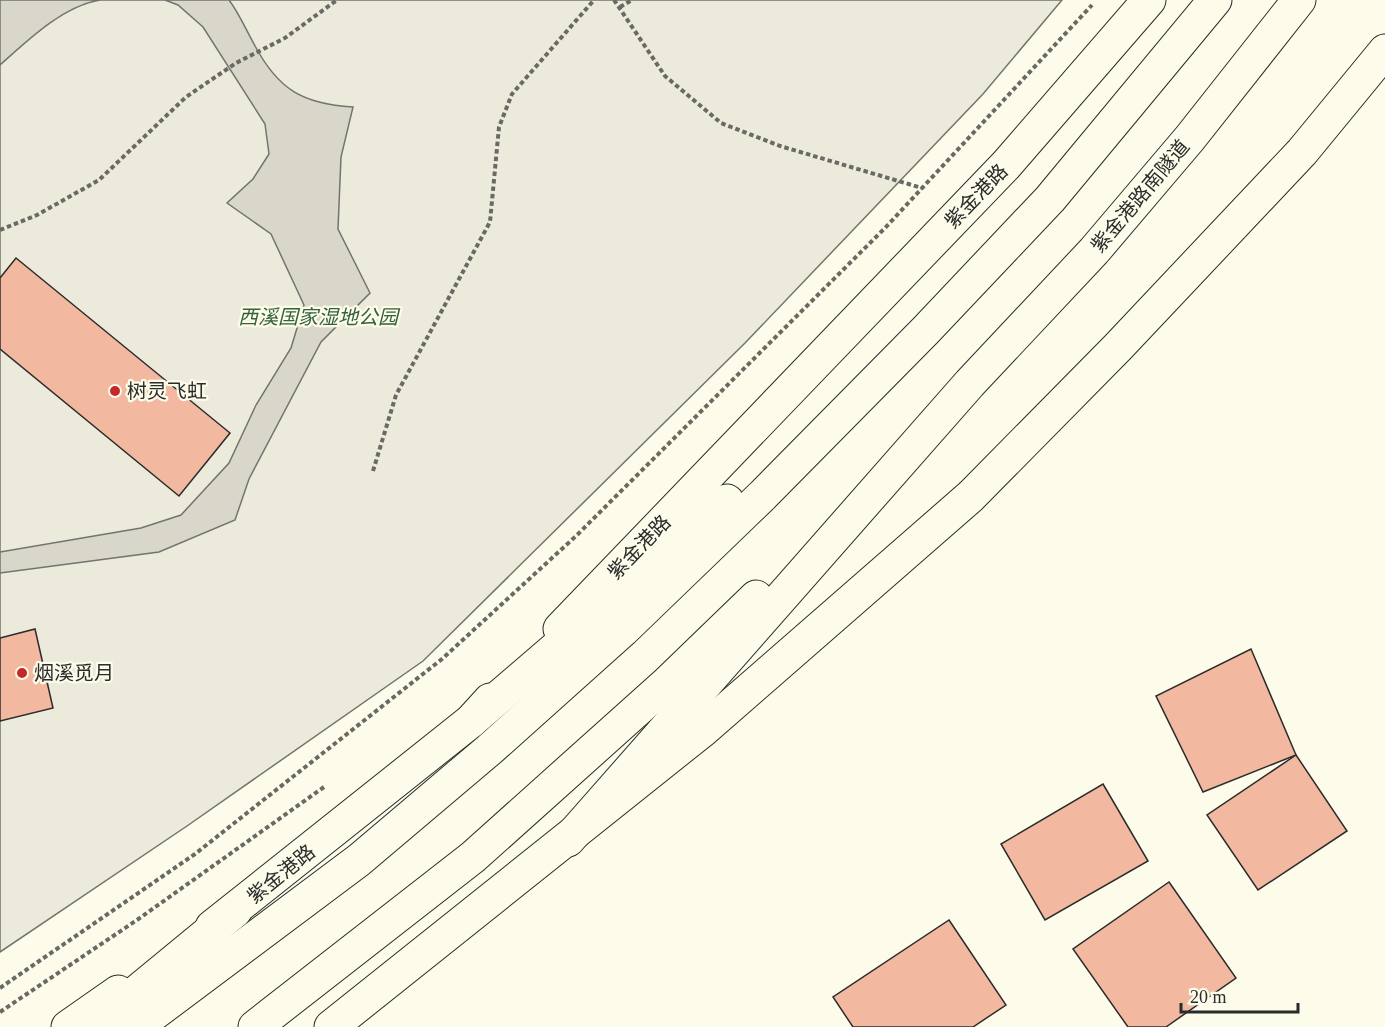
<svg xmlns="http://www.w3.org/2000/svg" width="1385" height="1027" font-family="'Times New Roman','Noto Sans SC',serif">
  <rect width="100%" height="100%" fill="#fdfbea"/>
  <!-- green -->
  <polygon fill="#ecebdb" stroke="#74746e" stroke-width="1.5" points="0,0 1062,0 983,94 745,343 423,661 187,826 0,952"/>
  <!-- water -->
  <g fill="#d8d7c9" stroke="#74746e" stroke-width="1.5">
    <path d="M0,0H100C63,6 28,40 0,65Z"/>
    <path d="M165,0H229C239,13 246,30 254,44C278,90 303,104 353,107L341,157L338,229L370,293L321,342L249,479L235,520L159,552L0,573V552L141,528L181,515L229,463L256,405L291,348L304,305L271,234L227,203L253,179L269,154L265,124L203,27L178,5Z"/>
  </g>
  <!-- building -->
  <g fill="#f2b8a0" stroke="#2b2b2b" stroke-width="1.5">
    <polygon points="16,258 230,433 179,496 0,349 0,278"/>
    <polygon points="35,629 53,708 0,721 0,638"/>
    <polygon points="1251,649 1296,755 1203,792 1156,696"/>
    <polygon points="1296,755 1347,831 1258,890 1207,815"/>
    <polygon points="1103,784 1148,861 1045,920 1001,844"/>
    <polygon points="1169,882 1236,978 1166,1027 1128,1027 1073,949"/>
    <polygon points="949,920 1006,1005 973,1027 853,1027 833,997"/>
  </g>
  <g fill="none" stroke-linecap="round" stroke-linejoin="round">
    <!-- primary casing -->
    <g stroke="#2b2b2b" stroke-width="35">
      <g id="primary">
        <polyline points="560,629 1006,165 1149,0"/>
        <polyline points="212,927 471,721 490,700"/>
        <polyline points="68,1027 118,992"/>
        <polyline points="331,1027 703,730 971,496 1118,347 1302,152 1385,51"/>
      </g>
    </g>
    <!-- highway casing -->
    <g stroke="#2b2b2b" stroke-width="35">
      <g id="highway">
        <polyline points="471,721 727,501"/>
        <polyline points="568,840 970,383 1094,251 1190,138 1299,0"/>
        <polyline points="94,1027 235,911"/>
        <polyline points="136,1027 359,860 489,750 623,630 763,495 926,330 1050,199 1215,0"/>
        <polyline points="255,1027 473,857 666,684 756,597"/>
      </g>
    </g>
    <!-- path -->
    <g stroke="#6a6964" stroke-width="4" stroke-dasharray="4.5 3" stroke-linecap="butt">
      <polyline points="614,0 665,76 721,123 780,146 922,188"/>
      <polyline points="620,7 632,0"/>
      <polyline points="0,230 37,215 99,180 186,97 236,63 285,38 337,0"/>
      <polyline points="373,471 396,395 490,222 499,127 512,94 594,0"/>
      <polyline points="0,988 195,854 442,659 576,536 885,228 1092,5"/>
      <polyline points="0,1012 137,920 324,787"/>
    </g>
    <!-- primary -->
    <use href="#primary" stroke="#fdfbea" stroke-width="33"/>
    <!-- highway -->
    <use href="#highway" stroke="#fdfbea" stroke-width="33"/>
  </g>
  <!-- markers -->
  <g fill="#c62828" stroke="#fdfbea" stroke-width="2">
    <circle cx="115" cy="391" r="6"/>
    <circle cx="22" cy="673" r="6"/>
  </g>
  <g text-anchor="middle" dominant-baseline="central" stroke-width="4.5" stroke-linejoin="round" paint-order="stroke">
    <!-- street labels -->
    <g font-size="20" fill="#2b2b2b" stroke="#fdfbea">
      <text transform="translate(976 196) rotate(-46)">紫金港路</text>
      <text transform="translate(1140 196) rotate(-50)">紫金港路南隧道</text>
      <text transform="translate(639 547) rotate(-46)">紫金港路</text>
      <text transform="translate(281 874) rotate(-39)">紫金港路</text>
    </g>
    <!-- park labels -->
    <g font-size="20" font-style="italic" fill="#34623c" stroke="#fdfbea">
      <text x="318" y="317">西溪国家湿地公园</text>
    </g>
    <!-- poi labels -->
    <g font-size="20" fill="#2b2b2b" stroke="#fdfbea" text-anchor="start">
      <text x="127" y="391">树灵飞虹</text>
      <text x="34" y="673">烟溪觅月</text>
    </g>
  </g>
  <!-- scale -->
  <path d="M1181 1003v9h117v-9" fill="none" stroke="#2b2b2b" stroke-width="3"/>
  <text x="1190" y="1003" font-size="18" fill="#2b2b2b" stroke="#fdfbea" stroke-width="4.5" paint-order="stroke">20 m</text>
</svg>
